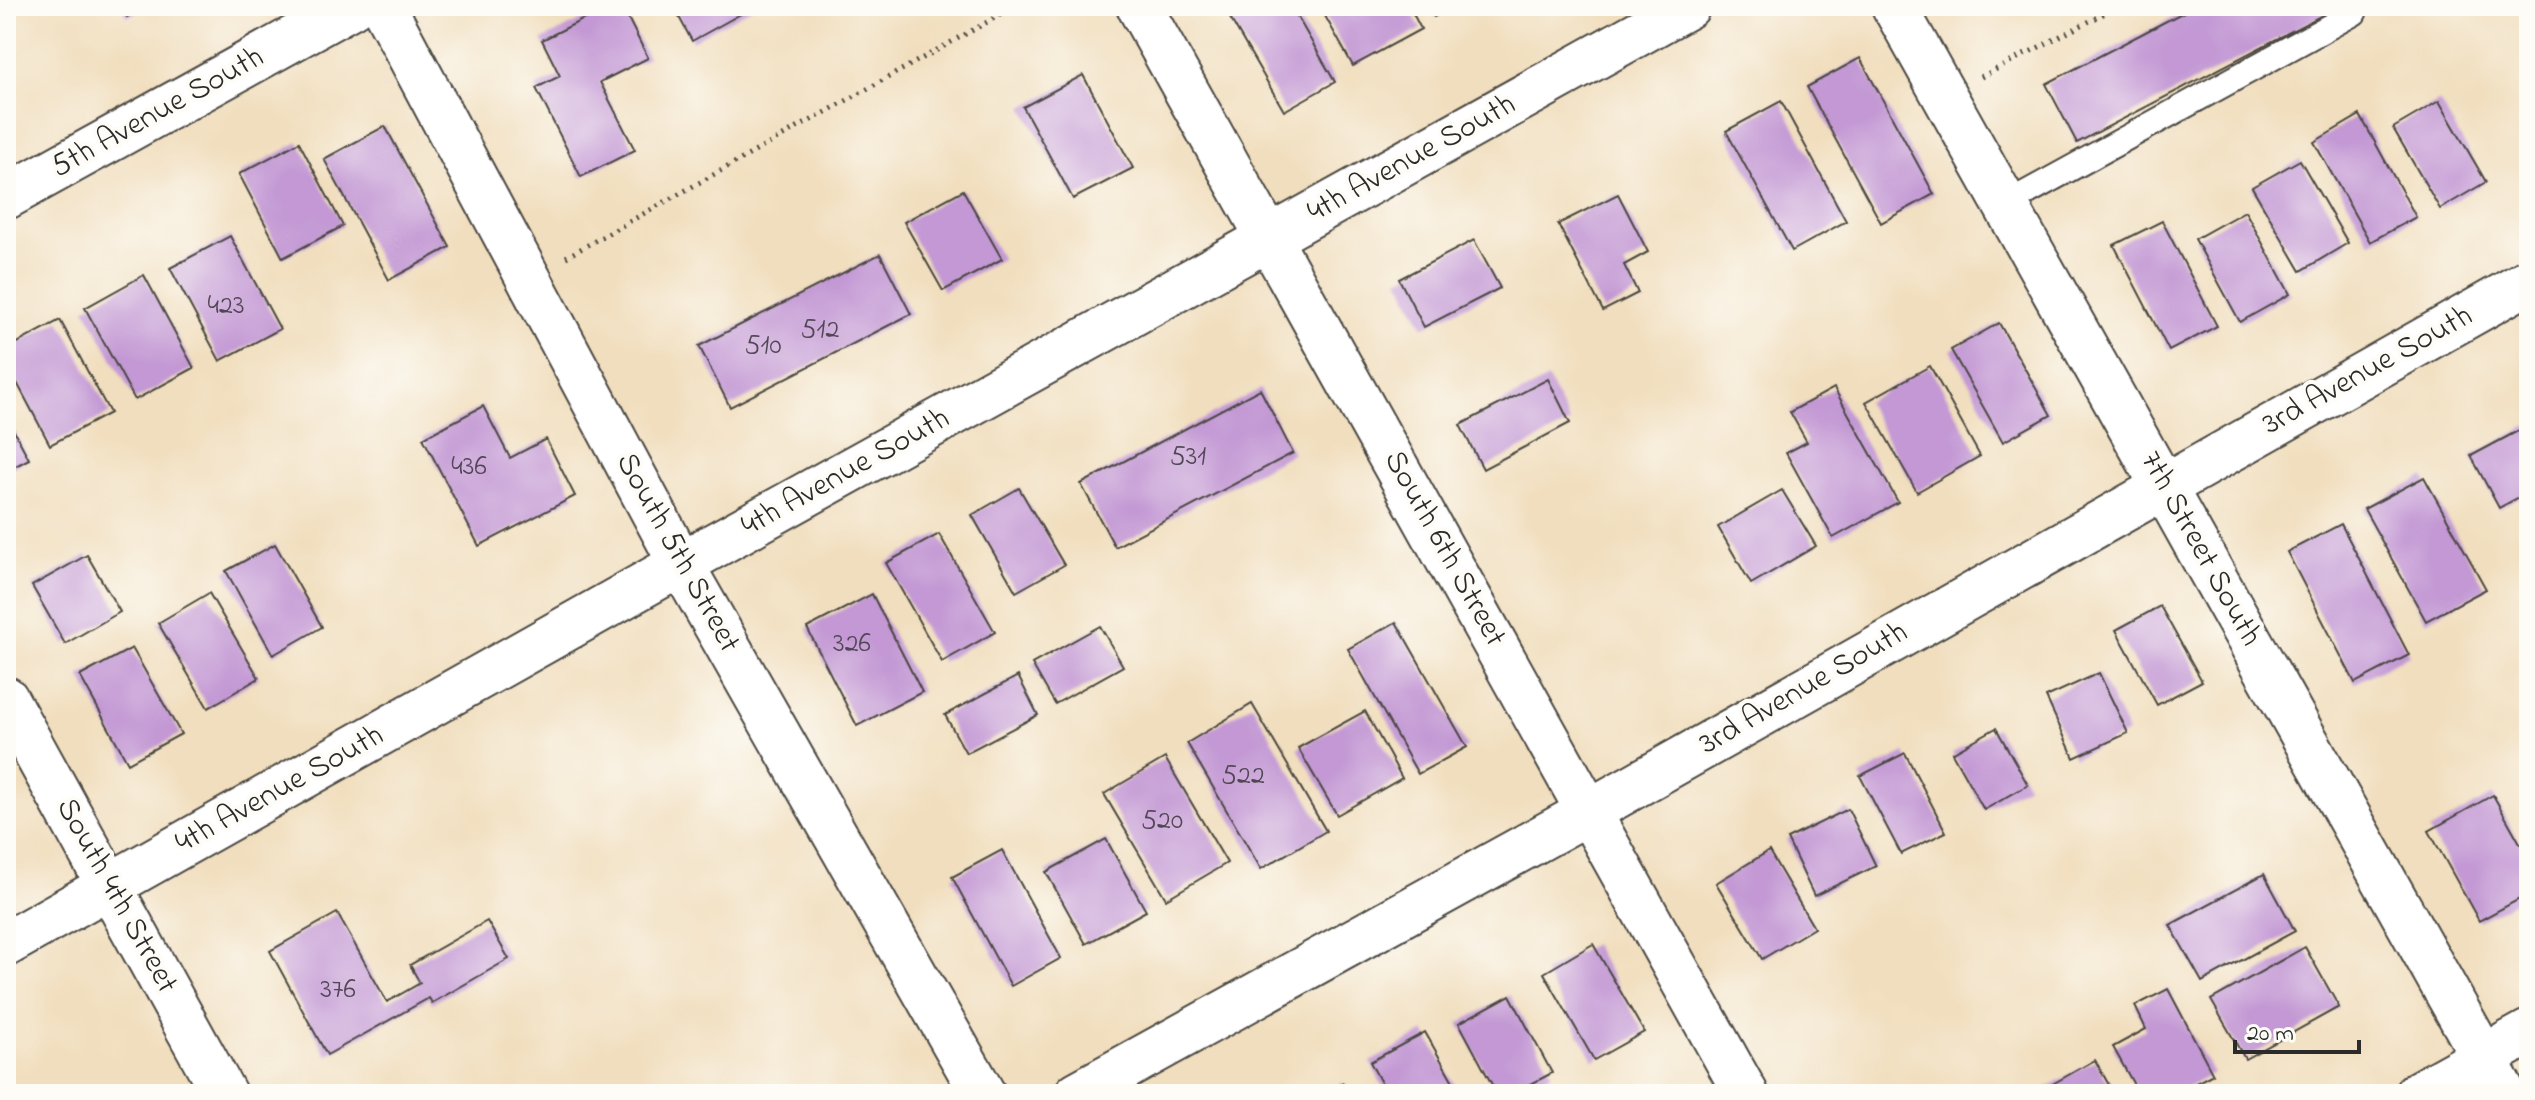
<svg xmlns="http://www.w3.org/2000/svg" width="2535" height="1100" font-family="'Indie Flower',sans-serif">
  <rect width="100%" height="100%" fill="#fdfcf7"/>
  <filter id="ink" filterUnits="userSpaceOnUse"><feTurbulence type="fractalNoise" baseFrequency=".0125" numOctaves="2"/><feDisplacementMap in="SourceGraphic" scale="16" xChannelSelector="R" yChannelSelector="G"/><feConvolveMatrix kernelMatrix="1 2 1 2 8 2 1 2 1" color-interpolation-filters="sRGB"/></filter>
  <filter id="wash" filterUnits="userSpaceOnUse"><feTurbulence type="fractalNoise" baseFrequency=".006" numOctaves="4" result="noise"/><feDisplacementMap in="SourceGraphic" scale="32" xChannelSelector="R" yChannelSelector="G"/><feGaussianBlur stdDeviation="1.8" result="paint"/><feColorMatrix in="noise" values="0 0 0 0 0 0 0 0 0 0 0 0 0 0 0 0 0 1.4 0 .05"/><feComposite in="paint" operator="in"/></filter>
  <g filter="url(#wash)">
    <rect width="100%" height="100%" fill="#f1debe"/>
    <g id="blocks">
      <!-- building -->
      <g fill="#c398d4">
        <polygon points="121,6 147,6 127,17"/>
        <polygon points="610,6 622,6 648,58 600,82 635,150 581,177 536,88 560,76 542,40"/>
        <polygon points="673,6 755,6 692,41"/>
        <polygon points="1223,6 1291,6 1335,82 1284,111"/>
        <polygon points="1344,6 1409,6 1421,29 1353,66 1325,16"/>
        <polygon points="1428,6 1454,6 1434,17"/>
        <polygon points="2195,6 2330,6 2332,10 2077,143 2046,84"/>
        <polygon points="1860,58 1934,194 1881,223 1807,87"/>
        <polygon points="1083,75 1133,168 1073,199 1023,107"/>
        <polygon points="1781,101 1846,221 1792,251 1726,131"/>
        <polygon points="2439,101 2486,182 2440,209 2393,128"/>
        <polygon points="2360,115 2416,217 2370,242 2314,142"/>
        <polygon points="385,126 450,247 389,280 324,159"/>
        <polygon points="299,142 343,226 283,258 239,174"/>
        <polygon points="2300,160 2348,243 2301,271 2252,187"/>
        <polygon points="963,190 1002,259 943,291 904,222"/>
        <polygon points="1618,194 1648,252 1624,265 1638,293 1603,311 1558,224"/>
        <polygon points="2245,211 2290,294 2240,322 2195,239"/>
        <polygon points="2162,221 2217,326 2169,351 2114,245"/>
        <polygon points="230,236 280,329 220,361 170,268"/>
        <polygon points="1474,240 1500,288 1424,327 1399,279"/>
        <polygon points="880,254 911,314 730,407 699,346"/>
        <polygon points="144,275 194,368 135,400 85,308"/>
        <polygon points="60,320 110,413 50,445 6,362 6,349"/>
        <polygon points="1999,323 2051,415 2003,442 1951,350"/>
        <polygon points="1930,366 1980,456 1917,492 1866,402"/>
        <polygon points="1548,379 1570,423 1483,469 1460,425"/>
        <polygon points="1834,388 1898,502 1833,538 1786,453 1807,442 1790,412"/>
        <polygon points="1260,389 1293,453 1115,547 1081,484"/>
        <polygon points="483,406 510,458 546,439 575,496 479,546 423,438"/>
        <polygon points="6,416 29,459 6,471"/>
        <polygon points="2529,425 2529,492 2499,508 2471,456"/>
        <polygon points="2424,477 2486,589 2426,621 2364,509"/>
        <polygon points="1019,488 1064,565 1016,592 972,515"/>
        <polygon points="1782,490 1816,546 1751,584 1718,527"/>
        <polygon points="2341,524 2409,655 2355,683 2287,552"/>
        <polygon points="939,534 995,632 942,662 886,563"/>
        <polygon points="275,544 322,627 273,655 226,571"/>
        <polygon points="87,555 120,612 65,644 32,586"/>
        <polygon points="209,593 259,678 208,708 158,623"/>
        <polygon points="872,594 922,692 857,726 807,628"/>
        <polygon points="2160,606 2202,681 2157,705 2116,630"/>
        <polygon points="1396,622 1467,747 1418,774 1348,649"/>
        <polygon points="1100,626 1123,666 1055,704 1032,664"/>
        <polygon points="132,648 181,734 128,763 80,676"/>
        <polygon points="2099,673 2128,733 2074,758 2046,697"/>
        <polygon points="1018,676 1038,715 966,753 945,715"/>
        <polygon points="1252,704 1326,831 1261,869 1187,743"/>
        <polygon points="1365,711 1402,778 1337,815 1298,748"/>
        <polygon points="1996,728 2028,785 1984,810 1952,753"/>
        <polygon points="1905,753 1946,832 1901,854 1860,776"/>
        <polygon points="1165,758 1227,863 1166,899 1104,794"/>
        <polygon points="2493,795 2529,859 2529,894 2479,921 2429,831"/>
        <polygon points="1848,809 1876,866 1814,896 1787,839"/>
        <polygon points="1106,839 1146,911 1086,944 1046,872"/>
        <polygon points="1002,850 1061,958 1011,986 952,877"/>
        <polygon points="1769,851 1814,928 1762,959 1716,883"/>
        <polygon points="2264,874 2295,931 2202,982 2170,925"/>
        <polygon points="337,913 387,1002 420,983 410,965 487,921 509,959 432,1003 429,998 327,1055 270,951"/>
        <polygon points="1593,944 1644,1032 1594,1060 1544,973"/>
        <polygon points="2305,947 2339,1007 2245,1059 2211,1000"/>
        <polygon points="2168,989 2213,1074 2175,1094 2139,1094 2113,1047 2146,1029 2135,1006"/>
        <polygon points="1510,995 1552,1073 1512,1094 1497,1094 1459,1023"/>
        <polygon points="1425,1032 1460,1094 1387,1094 1370,1062"/>
        <polygon points="2095,1060 2114,1094 2035,1094"/>
        <polygon points="1343,1083 1348,1094 1320,1094"/>
      </g>
    </g>
  </g>
  <g filter="url(#ink)">
    <use href="#blocks" fill-opacity="0" stroke="#494641" stroke-width="2"/>
    <g fill="none" stroke-linecap="round" stroke-linejoin="round">
      <!-- lane casing -->
      <g stroke="#494641" stroke-width="28">
        <polyline id="lane" points="2006,204 2354,13 2351,6"/>
      </g>
      <!-- street casing -->
      <g stroke="#494641" stroke-width="48">
        <g id="street">
          <polyline points="383,6 681,564 983,1094"/>
          <polyline points="1139,6 1746,1094"/>
          <polyline points="1894,6 2504,1094"/>
          <polyline points="6,197 352,6"/>
          <polyline points="6,699 224,1094"/>
          <polyline points="6,944 681,564 1688,6"/>
          <polyline points="1077,1094 1590,811 2529,281"/>
          <polyline points="2417,1094 2529,1032"/>
        </g>
      </g>
      <!-- path -->
      <g stroke="#494641" stroke-width="5" stroke-dasharray="2 6" stroke-linecap="butt">
        <polyline points="1981,77 2119,6"/>
        <polyline points="566,257 1016,6"/>
      </g>
      <!-- lane -->
      <use href="#lane" stroke="#fff" stroke-width="24"/>
      <!-- street -->
      <use href="#street" stroke="#fff" stroke-width="44"/>
    </g>
  </g>
  <g text-anchor="middle" dominant-baseline="central" stroke-width="8" stroke-linejoin="round" paint-order="stroke">
    <!-- number labels -->
    <g font-size="28" fill="#514655">
      <text x="226" y="306">423</text>
      <text x="820" y="330">512</text>
      <text x="763" y="346">510</text>
      <text x="1188" y="457">531</text>
      <text x="469" y="467">436</text>
      <text x="852" y="644">326</text>
      <text x="1243" y="776">522</text>
      <text x="1162" y="821">520</text>
      <text x="338" y="990">376</text>
    </g>
    <!-- street labels -->
    <g font-size="32" fill="#2b2b2b" stroke="#fdfcf7">
      <text transform="translate(158 113) rotate(-29)">5th Avenue South</text>
      <text transform="translate(1412 159) rotate(-29)">4th Avenue South</text>
      <text transform="translate(2368 371) rotate(-29)">3rd Avenue South</text>
      <text transform="translate(846 473) rotate(-29)">4th Avenue South</text>
      <text transform="translate(1444 549) rotate(61)">South 6th Street</text>
      <text transform="translate(2200 549) rotate(61)">7th Street South</text>
      <text transform="translate(677 553) rotate(61)">South 5th Street</text>
      <text transform="translate(1804 689) rotate(-30)">3rd Avenue South</text>
      <text transform="translate(280 790) rotate(-29)">4th Avenue South</text>
      <text transform="translate(116 896) rotate(61)">South 4th Street</text>
    </g>
  </g>
  <!-- margin -->
  <rect width="2535" height="1100" fill="none" stroke="#fdfcf7" stroke-width="32"/>
  <!-- scale -->
  <path d="M2235 1040v12h124v-12" fill="none" stroke="#2b2b2b" stroke-width="4"/>
  <text x="2247" y="1040" font-size="24" fill="#2b2b2b" stroke="#fdfcf7" stroke-width="6" paint-order="stroke">20 m</text>
</svg>
